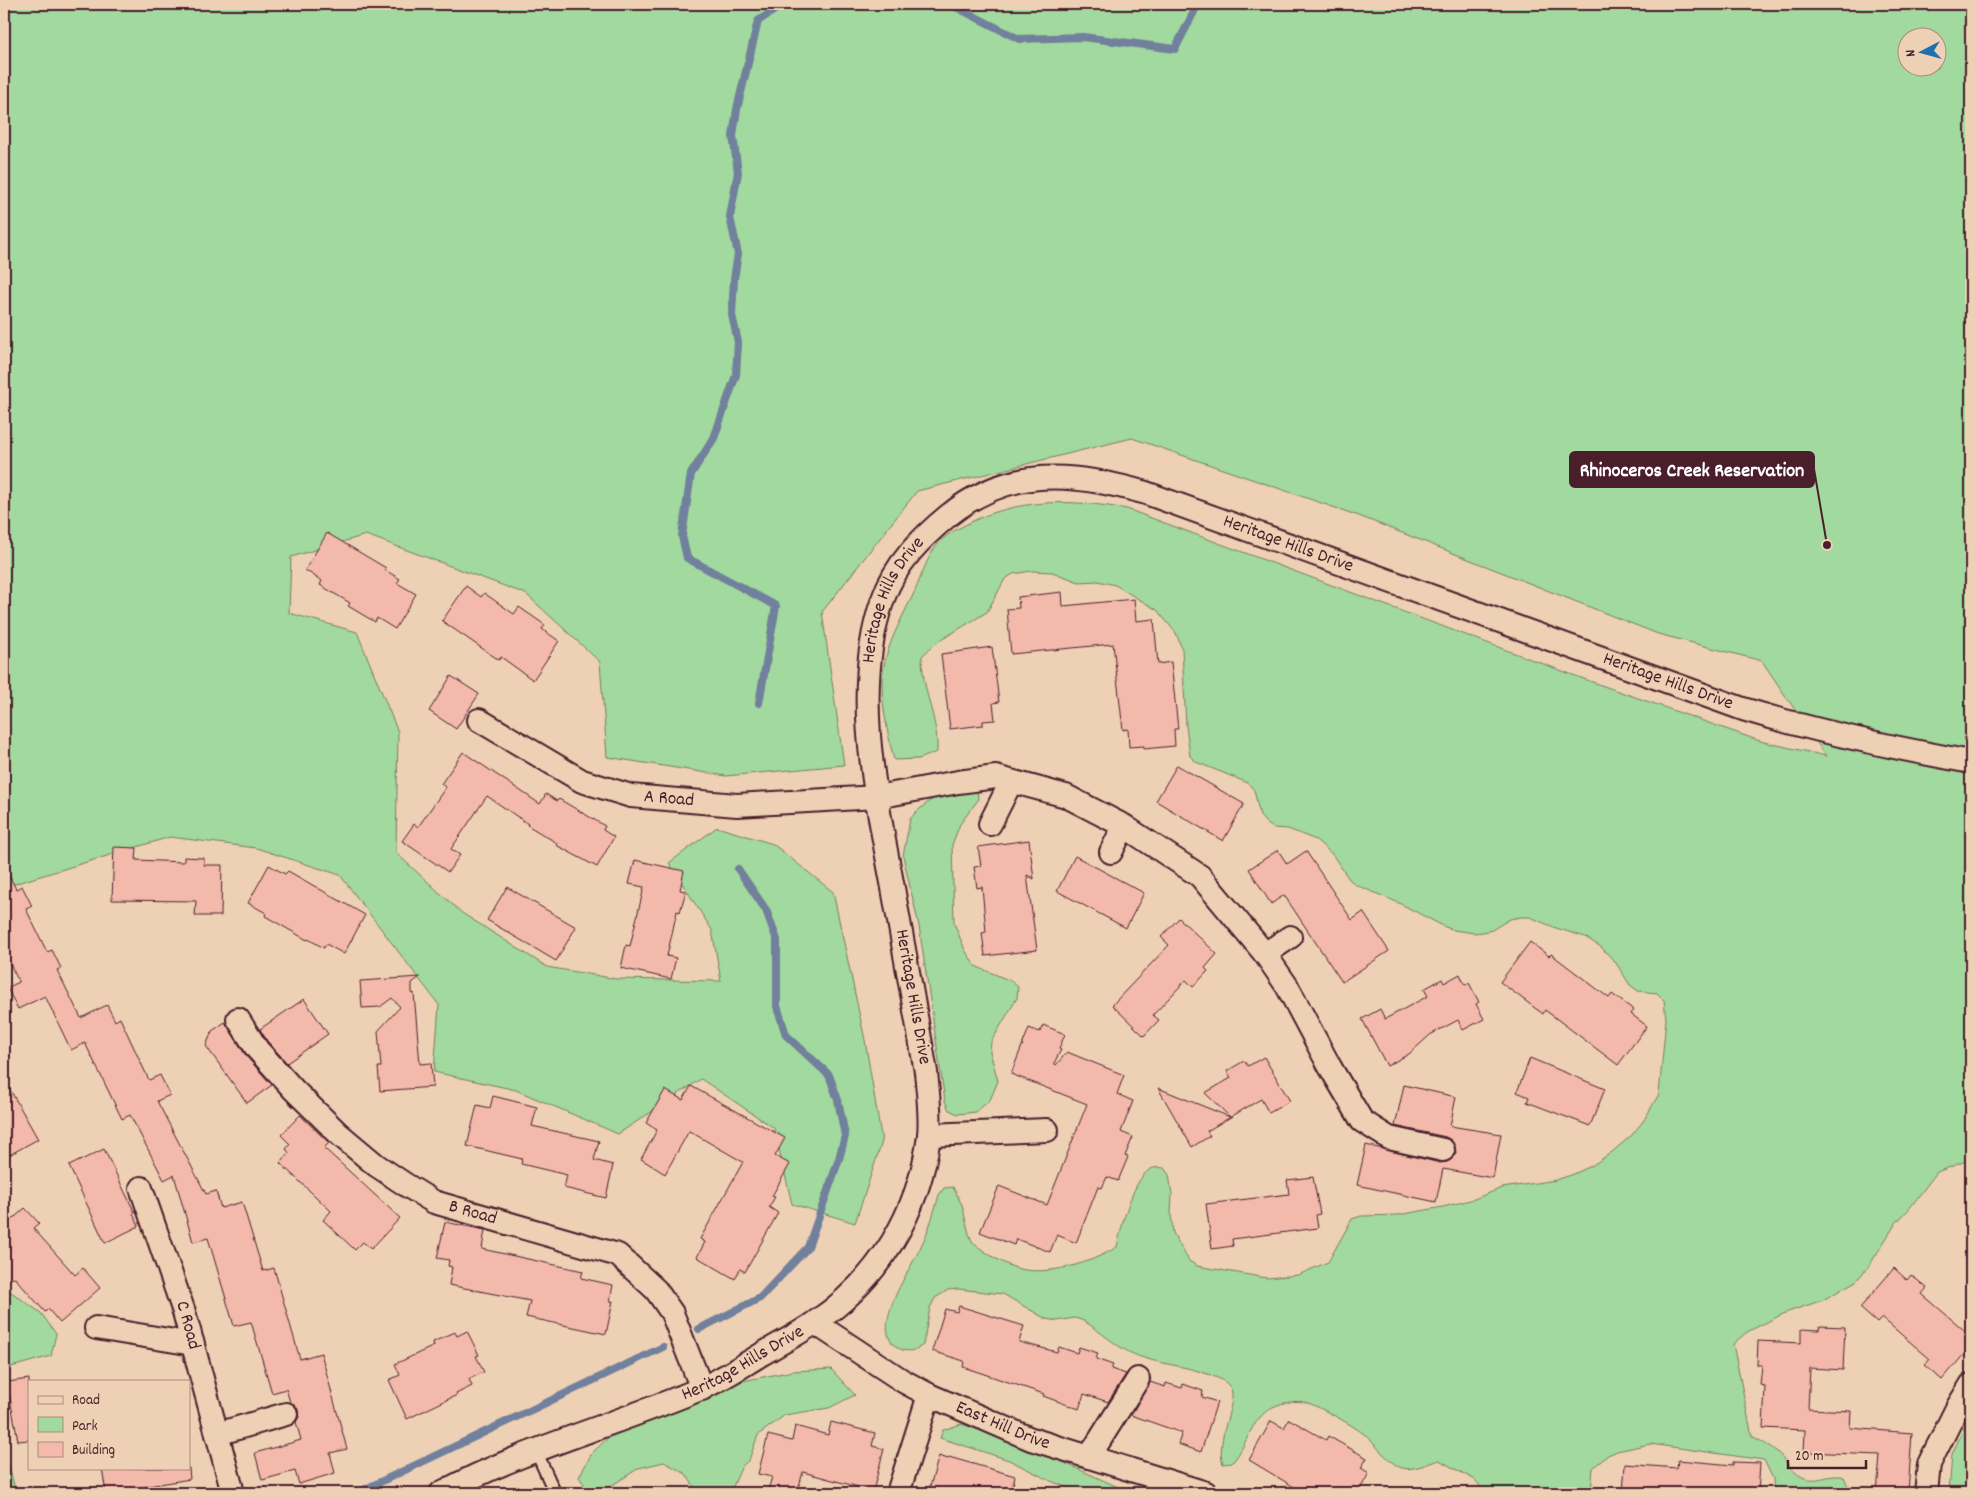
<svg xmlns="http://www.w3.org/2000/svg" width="1975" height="1497" font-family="Dekko,sans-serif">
  <rect width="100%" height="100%" fill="#eed1b5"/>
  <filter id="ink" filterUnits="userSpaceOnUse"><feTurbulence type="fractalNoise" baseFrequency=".02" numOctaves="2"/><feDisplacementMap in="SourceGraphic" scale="10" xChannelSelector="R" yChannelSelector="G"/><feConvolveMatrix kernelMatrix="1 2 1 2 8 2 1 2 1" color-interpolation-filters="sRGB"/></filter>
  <g filter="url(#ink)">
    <!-- green -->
    <g fill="#a1d99e" stroke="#767c64" fill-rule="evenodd">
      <path d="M4,4H1971V1159L1937,1172L1909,1209L1896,1223L1869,1266L1856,1281L1823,1300L1785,1313L1747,1332L1733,1344L1752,1436C1760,1441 1769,1445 1776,1451C1788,1461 1792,1476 1809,1479C1821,1481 1832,1473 1844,1477L1851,1493H1774L1773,1479L1764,1460L1650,1444L1617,1451L1608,1455L1593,1468L1591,1493H1486L1475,1480L1439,1460C1429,1463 1413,1471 1402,1468C1391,1465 1374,1443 1365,1435C1356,1427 1320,1407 1308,1403C1297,1399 1277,1403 1268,1410C1248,1425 1247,1446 1232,1463L1223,1464C1215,1439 1237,1404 1231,1389C1227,1378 1198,1371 1187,1368C1169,1364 1148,1361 1131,1353C1114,1345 1100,1331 1084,1321L1075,1318L1057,1321L1046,1319L1003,1294L958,1289L948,1290L935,1298L930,1308L923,1345C915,1351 907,1353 898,1348C867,1329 912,1268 921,1246C929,1230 934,1212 939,1195L944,1188L953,1187L962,1205L969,1234L973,1243C985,1252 1001,1263 1016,1268C1047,1277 1091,1263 1117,1247C1121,1228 1132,1181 1149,1170C1154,1167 1159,1167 1164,1168L1169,1175L1172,1194L1171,1214L1173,1233L1189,1261L1197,1266L1267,1278L1298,1275L1328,1262L1352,1219L1361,1216L1398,1215L1443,1207L1474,1199L1502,1188L1556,1180L1574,1174L1593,1165L1612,1152L1632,1135L1644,1120L1659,1094L1666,1019L1664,1000L1657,993L1638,991L1630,985L1616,963L1601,947L1585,937L1556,928L1530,917H1521L1510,919L1492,930L1483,932L1474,933L1454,930L1445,927L1399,903L1356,885L1349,879L1332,854L1316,840L1288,829L1273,828L1266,823L1260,816L1254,790L1248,783L1196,762L1190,756L1186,726L1182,649L1176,633L1157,610L1115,585L1098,581L1079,582L1052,572L1032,571L1013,574L1005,579L987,612L936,643L922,656C922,664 923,672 924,679C928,703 939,728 937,752L919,759L894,760C888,736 879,694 883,670C887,646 900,621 911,599C920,582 925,560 937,545C944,536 955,530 965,525C1015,498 1072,499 1127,509L1584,679L1760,741L1826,756L1762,661L1658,634L1359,516L1132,438L917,491L822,612L844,765L726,776L607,757L600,662L526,594L366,535L291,557L289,613L357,632L398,732L396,853L462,913L547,967L617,979L721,981L712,930L669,863L717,827L773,844L833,892L865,1040L882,1142L855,1223L792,1204L774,1128L701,1079L618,1134L516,1090L434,1072L439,1005L340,875L256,848L170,837L4,887ZM1908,38H1938V68H1908Z"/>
      <polygon points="977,790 978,800 960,824 952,845 954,923 965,950 975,966 1011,981 1018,987 1017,998 991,1042 990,1052 998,1081 990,1100 976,1112 958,1114 949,1110 945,1101 919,926 903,856 910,819 916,812 940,793"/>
      <polygon points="4,1287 41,1313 56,1334 51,1356 4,1369"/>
      <polygon points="831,1369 855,1395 829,1408 785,1415 758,1435 749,1460 742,1466 734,1484 732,1493 698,1493 686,1474 664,1462 639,1468 600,1493 590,1493 579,1477 592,1453 611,1435 702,1389 793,1371"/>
      <polygon points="1971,1413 1971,1493 1949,1493 1952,1454"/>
      <polygon points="961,1424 1023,1444 1118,1487 1126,1493 1081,1493 1079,1491 1053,1482 1009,1460 940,1438 943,1430"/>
      <polygon points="4,1446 16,1493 4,1493"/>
    </g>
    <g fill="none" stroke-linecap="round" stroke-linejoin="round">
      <!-- stream -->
      <g stroke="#71809c" stroke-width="8">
        <polyline points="950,4 1019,39 1083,37 1175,49 1198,4"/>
        <polyline points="759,703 776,606 687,558 682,536 691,474 714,438 736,375 738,342 732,315 734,279 738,254 730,217 738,172 733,136 737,109 758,21 784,4"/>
        <polyline points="699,1329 760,1298 808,1247 839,1159 845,1136 838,1100 829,1075 786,1035 777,1006 777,940 766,910 738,869"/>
        <polyline points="357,1493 663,1347"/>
      </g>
    </g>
    <!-- building -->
    <g fill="#f3b9ab" stroke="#4a1f2b">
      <polygon points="327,533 386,568 385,570 400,579 397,583 416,594 395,629 377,618 375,622 348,606 350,603 320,585 322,581 305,570"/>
      <polygon points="466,586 481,597 484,593 514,614 519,607 545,625 542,629 559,641 533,680 501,657 499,660 442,621"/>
      <polygon points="1062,592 1063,606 1134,599 1136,621 1154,619 1158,664 1171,662 1178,729 1174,729 1175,746 1144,749 1144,746 1129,747 1128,729 1123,730 1113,644 1011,654 1007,609 1019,608 1018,597"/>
      <polygon points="992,647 999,702 993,703 995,720 983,721 983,725 950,729 941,654"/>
      <polygon points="451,676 479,694 456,729 429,711"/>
      <polygon points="463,752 540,804 546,794 557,801 559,799 605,826 603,830 614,837 597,867 556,845 557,843 527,825 528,824 487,796 451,849 460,855 448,872 402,841 414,824 418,827 446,787 441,784"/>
      <polygon points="1177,765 1244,804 1223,841 1156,801"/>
      <polygon points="1029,840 1034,879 1027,875 1037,950 985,956 982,933 986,932 982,887 977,888 974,867 981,866 978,847"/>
      <polygon points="114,847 137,848 136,860 184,862 184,857 204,858 204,865 222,865 221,916 195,916 196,901 112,900"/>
      <polygon points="1278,850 1287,864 1306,851 1352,920 1363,912 1389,951 1342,982 1284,895 1271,904 1249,869"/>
      <polygon points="1075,856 1144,893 1126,928 1057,891"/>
      <polygon points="635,860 684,871 680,890 686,891 680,912 677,911 667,956 676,958 671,979 621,968 626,945 630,946 644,887 629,884"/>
      <polygon points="4,865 16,889 22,886 32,906 26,909 47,952 52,950 61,968 57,970 81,1018 107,1005 115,1021 120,1018 149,1080 160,1075 170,1095 157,1101 206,1194 216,1191 221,1208 242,1202 263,1271 274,1268 300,1359 321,1353 347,1449 330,1453 335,1473 299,1484 295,1471 262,1480 255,1453 301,1440 296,1422 299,1417 298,1410 295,1405 290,1402 286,1389 272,1393 251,1322 234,1326 208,1238 193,1242 174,1175 164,1180 130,1115 122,1119 85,1043 71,1050 45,996 18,1009 7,988 19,982 4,952"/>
      <polygon points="269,865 285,874 288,871 365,915 344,954 326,944 324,948 308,939 307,940 265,916 266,913 248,903"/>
      <polygon points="507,887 576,927 556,961 487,920"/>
      <polygon points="1179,918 1217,954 1205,968 1208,971 1193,987 1186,980 1153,1015 1159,1020 1144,1036 1112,1005 1169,945 1161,937"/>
      <polygon points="1530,942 1549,956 1551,954 1609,998 1612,994 1634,1010 1631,1014 1647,1026 1618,1065 1545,1010 1543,1014 1500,982"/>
      <polygon points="1460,974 1465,985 1469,983 1479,1002 1476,1004 1484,1019 1463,1030 1458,1020 1430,1035 1409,1054 1387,1066 1362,1019 1380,1009 1385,1019 1428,996 1424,989 1442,979 1444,983"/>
      <polygon points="420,977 412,983 412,994 414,993 420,1064 431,1063 433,1087 380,1091 378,1067 381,1067 378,1031 400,1007 392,998 380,1007 362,1008 360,981"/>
      <polygon points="304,999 328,1034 287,1063 267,1041 260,1029"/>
      <polygon points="225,1022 246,1056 272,1085 247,1103 206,1046 212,1031"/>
      <polygon points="1043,1025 1065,1034 1059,1049 1061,1050 1054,1063 1056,1065 1067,1052 1124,1075 1117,1094 1133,1101 1121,1132 1133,1137 1125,1156 1128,1157 1118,1181 1107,1177 1102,1188 1098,1187 1076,1243 1057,1235 1050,1252 1016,1239 1014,1245 980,1232 999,1186 1047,1205 1087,1104 1011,1074 1029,1028 1040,1032"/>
      <polygon points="1264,1057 1290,1101 1269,1113 1261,1099 1207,1131 1210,1136 1192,1147 1158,1088 1230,1117 1205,1093 1231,1078 1227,1071 1244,1061 1248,1066"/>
      <polygon points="1530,1058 1605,1089 1590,1126 1527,1102 1529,1097 1517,1092"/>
      <polygon points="4,1079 38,1139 4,1158"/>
      <polygon points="1404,1085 1456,1097 1450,1126 1501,1134 1493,1178 1443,1169 1436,1202 1357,1185 1366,1145 1440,1163 1447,1162 1452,1159 1456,1153 1455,1146 1452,1141 1446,1137 1395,1126"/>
      <polygon points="691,1086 785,1138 775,1156 790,1164 772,1196 775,1197 769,1207 778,1213 745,1272 740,1269 735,1279 697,1257 705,1242 700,1239 743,1162 689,1131 665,1174 641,1159 657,1130 646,1123 665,1090 683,1100"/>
      <polygon points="493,1096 537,1107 532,1126 599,1141 594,1160 613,1165 606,1198 564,1188 567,1175 521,1164 522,1159 467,1146 477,1105 490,1108"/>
      <polygon points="300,1115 329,1143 324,1148 400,1218 371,1249 363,1242 355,1250 323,1220 331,1211 280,1163 289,1153 286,1149 290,1144 281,1135"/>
      <polygon points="104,1149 135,1213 133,1214 139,1226 105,1243 69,1166"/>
      <polygon points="1313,1177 1320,1214 1316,1215 1318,1228 1232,1239 1233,1246 1212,1249 1206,1204 1289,1194 1287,1180"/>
      <polygon points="25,1208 39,1223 33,1228 75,1275 83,1268 100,1288 60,1323 48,1309 45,1312 15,1278 4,1280 4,1227"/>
      <polygon points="445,1222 485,1230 482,1249 583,1271 581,1278 613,1285 610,1301 613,1301 606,1334 526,1317 530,1301 449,1285 452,1267 448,1266 449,1260 437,1258"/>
      <polygon points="1894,1268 1907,1280 1911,1275 1927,1288 1922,1294 1971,1336 1971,1346 1942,1380 1925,1365 1930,1359 1882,1318 1877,1323 1860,1308"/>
      <polygon points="959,1306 1024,1326 1019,1342 1057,1352 1059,1347 1077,1353 1079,1347 1098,1353 1096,1359 1113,1365 1111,1369 1126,1374 1108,1402 1084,1394 1079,1409 1043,1396 1044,1394 963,1367 964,1361 932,1351 945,1309 957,1312"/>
      <polygon points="1820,1326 1845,1327 1843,1370 1810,1368 1808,1409 1851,1411 1850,1428 1912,1433 1908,1493 1877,1493 1880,1455 1804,1452 1805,1430 1763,1428 1765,1386 1760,1385 1762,1365 1757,1365 1758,1341 1801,1343 1801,1329 1819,1330"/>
      <polygon points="467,1331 479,1355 476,1356 484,1372 469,1379 472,1386 456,1394 457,1395 407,1419 389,1380 400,1375 395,1364 434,1346 433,1342 455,1332 457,1336"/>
      <polygon points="29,1379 29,1440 18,1441 7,1382"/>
      <polygon points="1150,1382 1165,1387 1166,1383 1182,1388 1183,1384 1203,1391 1202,1397 1217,1402 1201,1452 1178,1444 1182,1433 1131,1415"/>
      <polygon points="1289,1419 1326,1440 1328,1436 1367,1458 1361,1468 1369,1473 1358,1493 1304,1493 1249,1460 1271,1421 1284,1428"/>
      <polygon points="831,1422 875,1433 872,1446 884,1449 873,1491 803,1472 797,1493 767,1493 772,1477 758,1474 768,1435 792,1441 795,1426 828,1435"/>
      <polygon points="939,1456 948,1459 949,1457 1015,1476 1011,1493 928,1493"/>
      <polygon points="1678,1460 1733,1465 1733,1462 1760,1463 1758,1493 1623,1493 1625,1464 1677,1468"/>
      <polygon points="102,1468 189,1468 190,1479 106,1493"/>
    </g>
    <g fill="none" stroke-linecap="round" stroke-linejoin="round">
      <!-- service casing -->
      <g stroke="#4a1f2b" stroke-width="15">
        <polyline id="service" points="536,1451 555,1493"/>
      </g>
      <!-- minor casing -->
      <g stroke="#4a1f2b" stroke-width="26">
        <g id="minor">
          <path id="s1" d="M479,720L582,781L631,796L737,805L877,797L958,782L996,777L1066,796L1124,826L1200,876L1265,954L1287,986L1330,1067L1362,1121L1389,1138L1443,1150"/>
          <polyline points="990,824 1011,782"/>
          <polyline points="1111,852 1124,826"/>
          <polyline points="1265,954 1290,937"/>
          <path id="s2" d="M238,1019L257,1049L294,1090L339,1134L376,1165L406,1185L434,1202L618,1255L656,1290L672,1313L702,1389"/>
          <polyline points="929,1135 1047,1130"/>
          <path id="s3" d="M141,1188L184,1312L233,1493"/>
          <path id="s4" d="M815,1323L903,1381L929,1395L1031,1439L1206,1493"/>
          <polyline points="96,1328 193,1344"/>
          <polyline points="217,1434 286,1414"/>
          <polyline points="1089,1457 1138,1379"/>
          <path id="s5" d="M441,1493C523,1449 615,1425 700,1389C724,1379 746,1363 769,1350C784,1341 800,1333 814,1323C879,1280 919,1213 929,1136C931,1116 928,1093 926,1072C915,1011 904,949 893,888C876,796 851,689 883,599C895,564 921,538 949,515C1010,466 1074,472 1146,493L1743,709C1818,732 1894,748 1971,762"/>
          <polyline points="898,1493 929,1395"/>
          <polyline points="1926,1493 1929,1464 1957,1408 1971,1385"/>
        </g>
      </g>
      <!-- service -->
      <use href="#service" stroke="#eed1b5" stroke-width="11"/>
      <!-- minor -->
      <use href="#minor" stroke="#eed1b5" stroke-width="22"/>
    </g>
  </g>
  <g text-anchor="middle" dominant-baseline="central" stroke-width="4.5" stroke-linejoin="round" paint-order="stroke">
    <!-- street labels -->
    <g font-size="19" fill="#4a1f2b" stroke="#eed1b5">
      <text stroke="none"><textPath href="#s5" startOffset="1648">Heritage Hills Drive</textPath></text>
      <text stroke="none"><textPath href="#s5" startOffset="1184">Heritage Hills Drive</textPath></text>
      <text stroke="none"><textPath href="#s5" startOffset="2052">Heritage Hills Drive</textPath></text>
      <text stroke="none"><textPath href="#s1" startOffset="209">A Road</textPath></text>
      <text transform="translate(912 997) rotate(80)">Heritage Hills Drive</text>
      <text stroke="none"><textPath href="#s2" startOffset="311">B Road</textPath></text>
      <text stroke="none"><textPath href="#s3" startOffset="145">C Road</textPath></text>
      <text stroke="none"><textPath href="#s5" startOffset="329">Heritage Hills Drive</textPath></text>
      <text stroke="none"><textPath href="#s4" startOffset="215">East Hill Drive</textPath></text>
    </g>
  </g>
  <!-- callouts -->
  <path fill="none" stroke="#4a1f2b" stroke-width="2" d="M1827 545L1814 469"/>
  <circle fill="#4a1f2b" stroke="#eed1b5" stroke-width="2" cx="1827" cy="545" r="5"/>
  <rect fill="#4a1f2b" stroke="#4a1f2b" stroke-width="2" x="1570" y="452" width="244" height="35" rx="5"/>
  <g font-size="20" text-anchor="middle" font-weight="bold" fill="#fff">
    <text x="1692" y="476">Rhinoceros Creek Reservation</text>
  </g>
  <!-- margin -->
  <rect width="1975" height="1497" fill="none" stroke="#eed1b5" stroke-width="20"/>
  <rect x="10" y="10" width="1955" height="1477" fill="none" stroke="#4a1f2b" stroke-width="2" filter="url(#ink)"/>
  <!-- legend -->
  <rect x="28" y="1380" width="162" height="90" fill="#eed1b5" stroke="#ac8a7e"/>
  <rect x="38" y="1396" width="25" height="8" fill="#eed1b5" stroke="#ac8a7e"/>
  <text x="72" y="1404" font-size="15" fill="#4a1f2b">Road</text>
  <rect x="38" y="1417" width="25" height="15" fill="#a1d99e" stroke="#ac8a7e"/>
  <text x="72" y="1430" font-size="15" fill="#4a1f2b">Park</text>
  <rect x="38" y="1442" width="25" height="15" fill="#f3b9ab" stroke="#ac8a7e"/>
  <text x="72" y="1454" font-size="15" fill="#4a1f2b">Building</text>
  <!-- north arrow -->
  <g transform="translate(1922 52) rotate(264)"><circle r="24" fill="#eed1b5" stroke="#ac8a7e"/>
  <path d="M0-4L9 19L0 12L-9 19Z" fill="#1f6fb2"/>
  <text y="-8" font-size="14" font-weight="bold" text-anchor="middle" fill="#4a1f2b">N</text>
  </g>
  <!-- scale -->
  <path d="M1788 1460v8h78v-8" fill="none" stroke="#4a1f2b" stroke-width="2.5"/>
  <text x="1795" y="1460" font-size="15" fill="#4a1f2b" stroke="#eed1b5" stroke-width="4" paint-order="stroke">20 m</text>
</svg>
